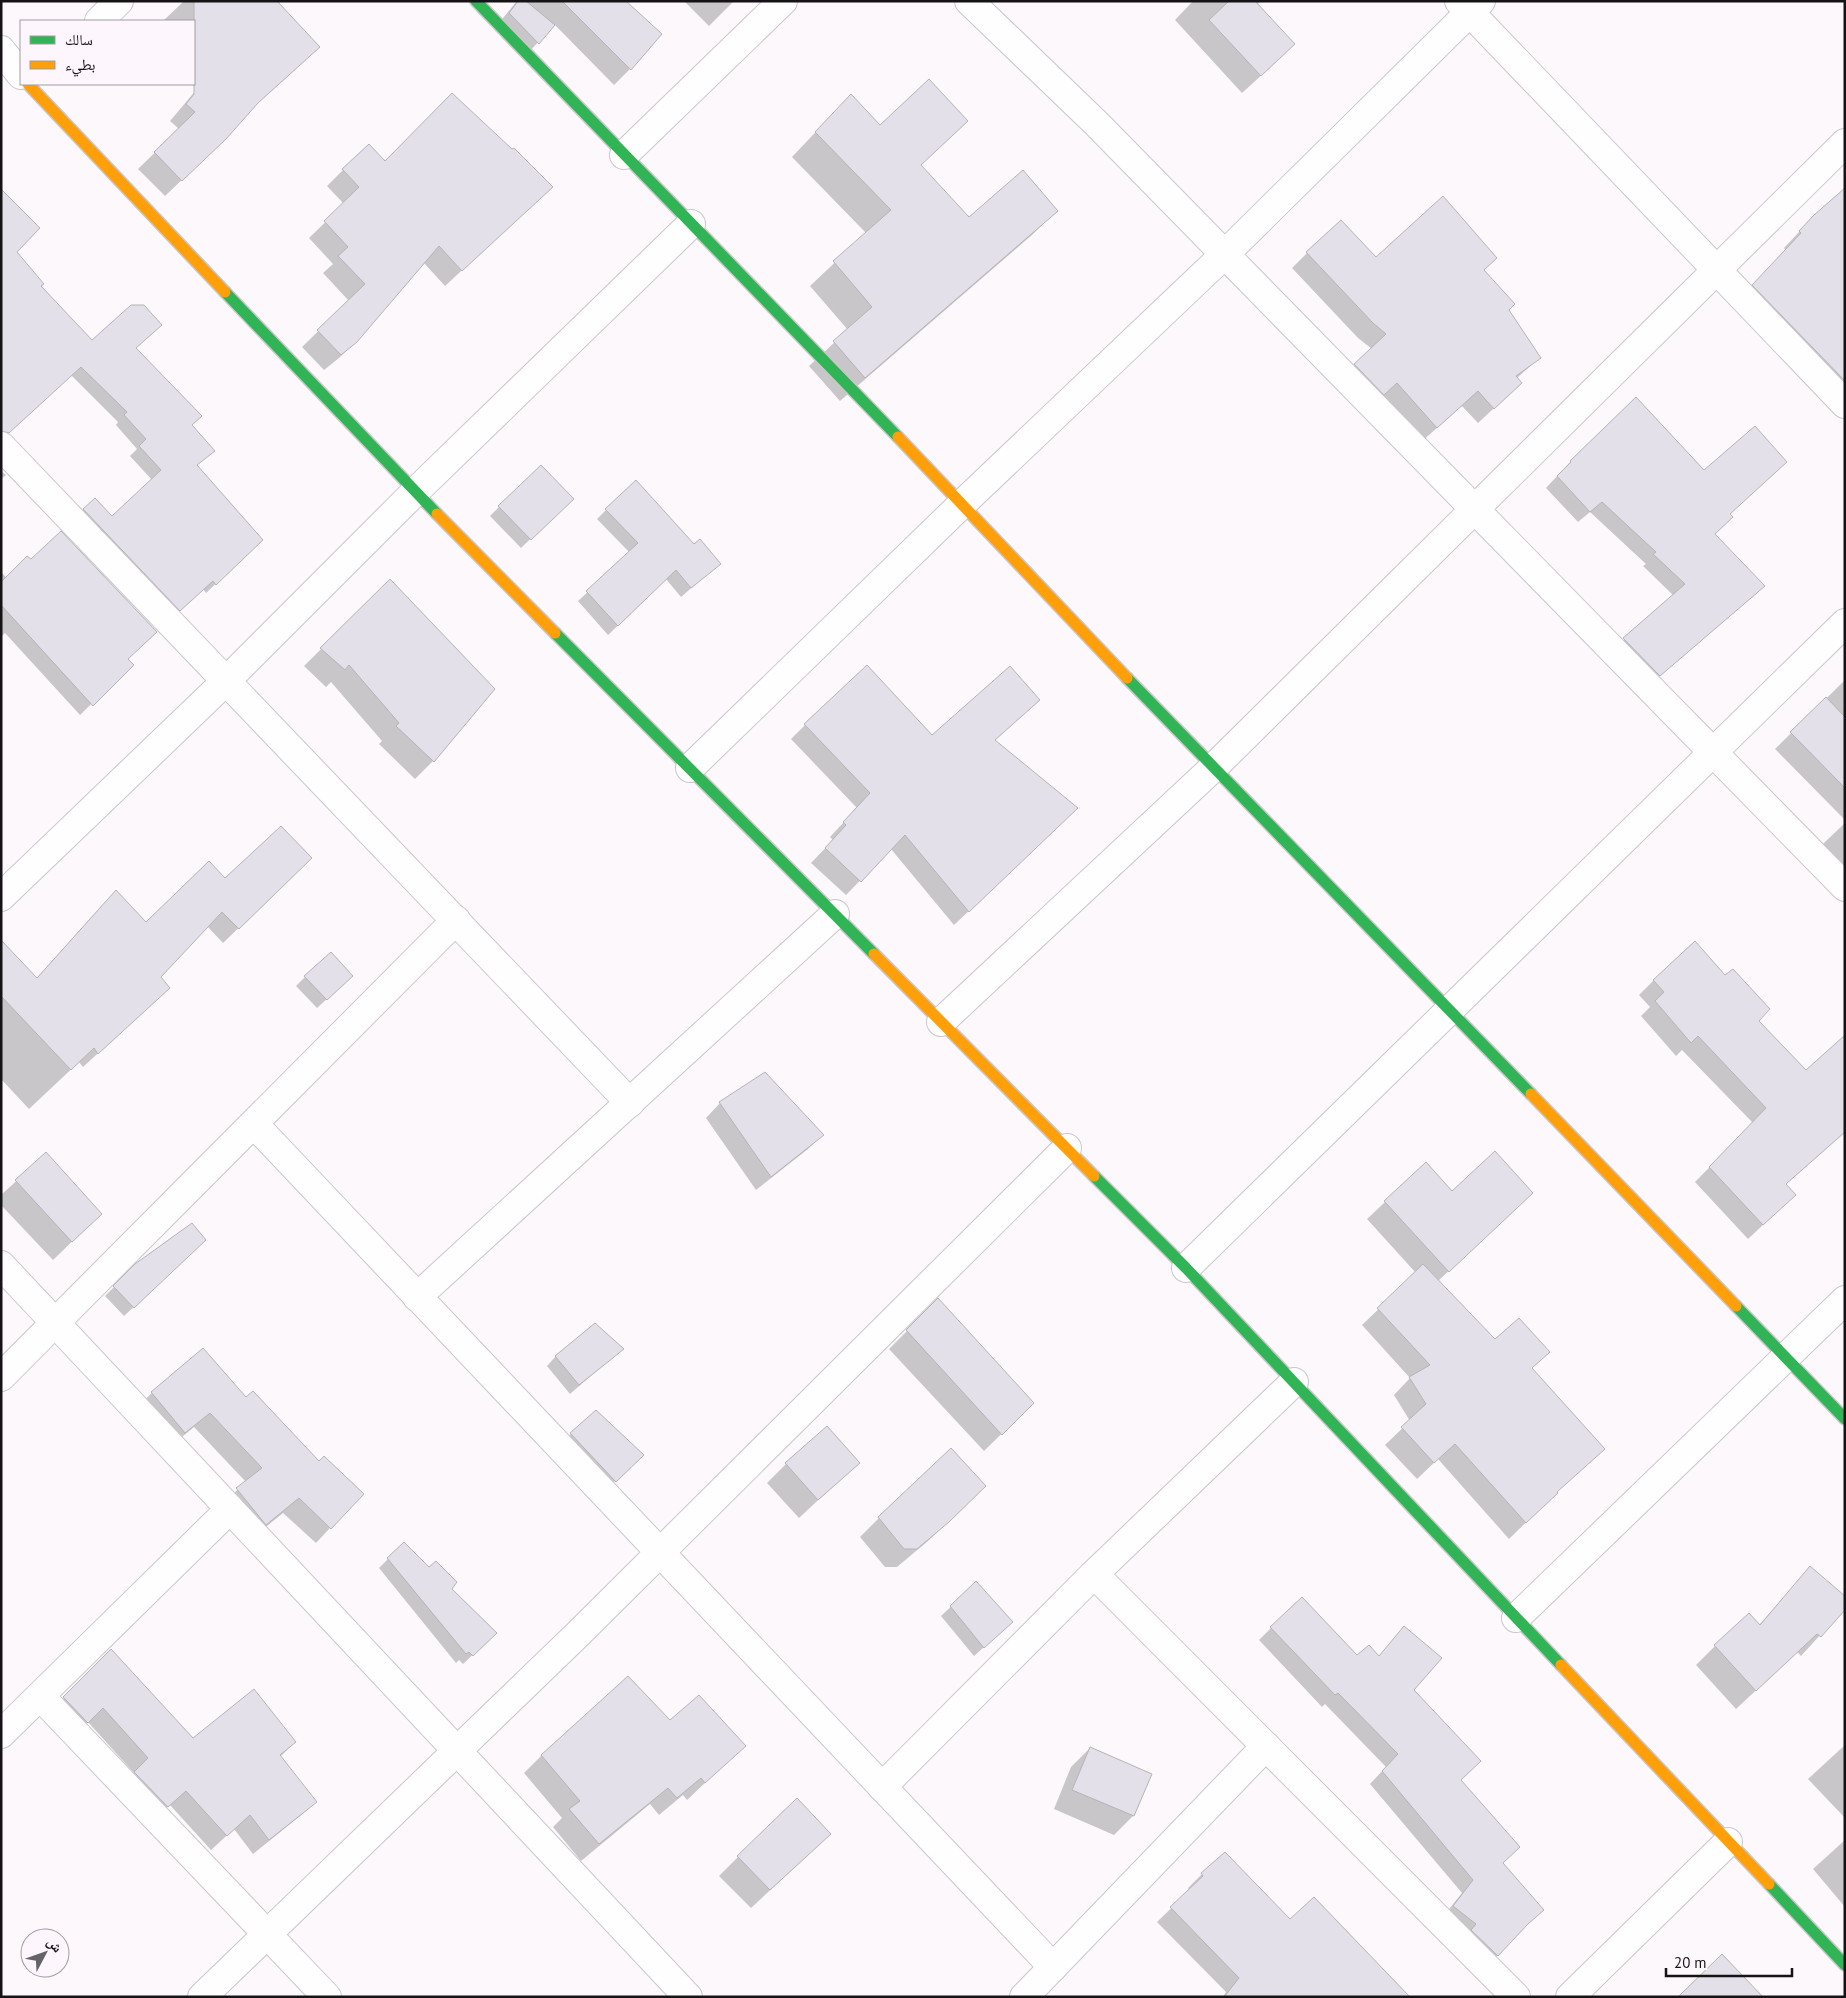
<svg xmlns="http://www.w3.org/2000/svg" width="1846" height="1998" font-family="'PT Sans','Noto Naskh Arabic',sans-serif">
  <rect width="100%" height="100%" fill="#fcf8fc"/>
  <!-- shadow -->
  <g fill="#0003">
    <polygon points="184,1 275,1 302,63 250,110 208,155 165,196 138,169 179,129 170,121 197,89 192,84 194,84 194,21 163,21"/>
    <polygon points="517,1 624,1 630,69 614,85 554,24 523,59 494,29"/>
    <polygon points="684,1 734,1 709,26"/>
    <polygon points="1193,1 1261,1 1257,5 1276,62 1242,93 1175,20"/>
    <polygon points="827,120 880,127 920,166 969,218 1056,211 1032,235 840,401 809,366 848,330 810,286 866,233 792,157"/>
    <polygon points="368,145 385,163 535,203 445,286 424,263 356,341 339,358 324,370 302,347 349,301 323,273 333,264 309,238 344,204 327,186"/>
    <polygon points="1845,190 1845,405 1737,302 1786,250 1784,248 1798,233"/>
    <polygon points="15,252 40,286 92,341 135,348 191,426 213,451 196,466 252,550 206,593 203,589 170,619 75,520 85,508 112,517 152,480 130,456 137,449 116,425 118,422 71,375 1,439 1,394"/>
    <polygon points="1307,253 1376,259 1496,258 1483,271 1539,358 1517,378 1505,398 1478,423 1462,406 1421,442 1340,380 1372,349 1358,338 1292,268"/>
    <polygon points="1636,399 1729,515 1713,534 1752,597 1648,686 1613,650 1674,596 1643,566 1646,564 1590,512 1578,522 1546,488 1570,462"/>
    <polygon points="1,471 6,475 1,479"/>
    <polygon points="572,499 521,548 490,516 499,507"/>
    <polygon points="606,510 694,545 719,564 681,597 666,579 608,635 578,601 630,553 597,519"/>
    <polygon points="1,572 7,578 127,659 132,664 80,715 5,633 1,637"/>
    <polygon points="390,581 494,689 433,761 415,779 379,744 382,741 331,682 326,687 304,666"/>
    <polygon points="1845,680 1845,820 1775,749"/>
    <polygon points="1024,714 994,741 1062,823 954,925 891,849 846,895 811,863 833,840 830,837 857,808 791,739 805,725 932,737"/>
    <polygon points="1845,823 1845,886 1807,859"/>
    <polygon points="296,873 223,943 207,926 159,977 154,1002 83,1067 79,1062 29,1109 1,1079 1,963 36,979 102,906 145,924 225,880"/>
    <polygon points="305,977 342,985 317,1008 296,986"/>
    <polygon points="1725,977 1757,1021 1845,1132 1785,1185 1779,1210 1748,1239 1695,1182 1753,1123 1682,1050 1676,1056 1641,1016 1650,1007 1639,995 1654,980"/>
    <polygon points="720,1103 822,1135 808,1149 756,1190 706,1118"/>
    <polygon points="46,1154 82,1232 53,1260 1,1205 1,1195"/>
    <polygon points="1452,1193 1513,1211 1438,1281 1494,1340 1548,1352 1531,1369 1556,1493 1509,1539 1438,1459 1417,1479 1385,1445 1410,1421 1394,1395 1410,1378 1362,1325 1416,1273 1367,1219 1385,1202"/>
    <polygon points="195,1249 124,1316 105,1296 136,1265"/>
    <polygon points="938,1300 1033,1403 984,1451 889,1349"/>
    <polygon points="622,1349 570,1394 547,1366 556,1356"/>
    <polygon points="152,1393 245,1399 330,1528 316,1543 283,1513 251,1539 222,1504 246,1482 194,1427 170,1447 137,1407"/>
    <polygon points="596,1411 642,1455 606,1490 561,1443"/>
    <polygon points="858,1463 799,1518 767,1483 786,1464"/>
    <polygon points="966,1505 928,1541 897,1567 885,1567 860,1537 879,1518"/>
    <polygon points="388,1559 450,1589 486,1642 463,1664 459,1660 456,1663 379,1568"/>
    <polygon points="1810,1568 1845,1608 1801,1656 1797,1652 1736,1709 1696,1665 1715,1646 1759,1625"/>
    <polygon points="976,1583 1002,1631 974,1656 941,1616"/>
    <polygon points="1405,1627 1412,1690 1502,1864 1542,1910 1485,1968 1441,1919 1462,1893 1370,1784 1386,1767 1325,1704 1322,1707 1259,1640 1271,1628 1357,1657 1378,1657"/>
    <polygon points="111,1651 192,1739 295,1742 280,1757 315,1802 300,1816 253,1854 234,1829 211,1850 170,1805 152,1821 120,1787 134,1773 88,1722 72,1737 49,1713"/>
    <polygon points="670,1722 744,1746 687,1800 683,1795 659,1815 650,1804 581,1861 553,1827 562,1818 524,1773 542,1755"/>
    <polygon points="1845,1745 1845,1818 1808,1779"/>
    <polygon points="1090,1748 1150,1774 1133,1816 1114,1835 1054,1809 1071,1767"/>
    <polygon points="1845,1840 1845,1907 1813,1869"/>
    <polygon points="810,1853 751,1908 719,1876 738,1857"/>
    <polygon points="1202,1874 1290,1921 1408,1997 1223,1997 1226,1992 1157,1922 1190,1890 1188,1888"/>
  </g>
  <!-- building -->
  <g fill="#e3e0e9" stroke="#b6b3b7">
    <polygon points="194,1 277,1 320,47 258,103 226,139 182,181 154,152 195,112 186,104 194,94"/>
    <polygon points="518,1 526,1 555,25 539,44 509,13"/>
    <polygon points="562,1 626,1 662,34 631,70"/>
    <polygon points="1229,1 1255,1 1295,44 1261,76 1209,20"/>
    <polygon points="929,79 968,121 921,165 969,217 1023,170 1058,211 865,378 833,341 872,307 833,261 891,210 815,132 851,94 880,125"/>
    <polygon points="452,93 512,149 514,148 553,187 462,271 439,246 357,342 341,355 317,330 365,284 338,256 348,247 324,221 359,187 342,169 369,144 385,161"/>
    <polygon points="1845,188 1845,381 1752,285 1801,233 1799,231 1814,215"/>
    <polygon points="1,189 40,228 17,252 44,284 41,286 92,340 131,305 144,305 162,325 136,348 202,416 192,425 215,451 197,465 263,540 216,585 213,581 180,611 83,509 95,498 112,516 161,470 139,446 146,439 124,415 127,412 81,367 9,433 1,431"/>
    <polygon points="1443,196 1497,258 1484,270 1515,304 1509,310 1541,358 1516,376 1522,383 1494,409 1478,391 1437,428 1397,383 1384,395 1354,364 1386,334 1373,323 1306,252 1341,220 1376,257"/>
    <polygon points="1636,397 1704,470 1755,426 1787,462 1730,514 1733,517 1715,534 1765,586 1660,676 1623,638 1685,584 1653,554 1656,552 1602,502 1590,512 1557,476 1571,462 1570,461"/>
    <polygon points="541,465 574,499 531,540 498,506"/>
    <polygon points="636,480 694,544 700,539 721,564 691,588 676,570 618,626 586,591 638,543 605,509"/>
    <polygon points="61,531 157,632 128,659 134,665 93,706 1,605 1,582 27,556 31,559"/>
    <polygon points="390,579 495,689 434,762 396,726 399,723 349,665 345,670 320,648"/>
    <polygon points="867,665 932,735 1010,666 1040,700 995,740 1078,808 969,912 905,835 861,882 825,848 846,825 843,822 870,793 804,724"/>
    <polygon points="1826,697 1845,717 1845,788 1790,732"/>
    <polygon points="281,826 312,858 239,929 222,912 161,977 170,988 98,1054 94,1048 71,1070 1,996 1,940 37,978 116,890 146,922 209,861 225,878"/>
    <polygon points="1695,941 1725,975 1733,969 1770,1009 1759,1021 1806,1070 1845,1035 1845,1132 1786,1184 1796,1195 1763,1225 1709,1167 1766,1108 1698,1036 1691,1043 1655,1001 1664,992 1653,980"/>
    <polygon points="331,952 353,976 327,1000 304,976"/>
    <polygon points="765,1072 824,1135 771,1177 719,1102"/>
    <polygon points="1495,1151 1533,1193 1449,1272 1384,1201 1426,1162 1452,1191"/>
    <polygon points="46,1152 102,1214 72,1242 15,1180"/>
    <polygon points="192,1223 206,1240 134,1308 113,1286 135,1264"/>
    <polygon points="1423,1264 1495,1339 1519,1318 1550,1352 1532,1368 1605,1449 1557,1492 1558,1493 1526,1523 1455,1444 1434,1463 1401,1427 1426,1404 1409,1377 1430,1365 1377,1308"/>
    <polygon points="938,1298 1034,1403 1002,1435 906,1330"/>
    <polygon points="595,1323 624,1349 579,1385 555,1356"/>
    <polygon points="203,1348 246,1397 253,1391 319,1461 324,1456 364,1494 331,1529 299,1498 266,1525 236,1488 262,1468 210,1413 185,1433 151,1392"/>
    <polygon points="596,1410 644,1455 616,1482 570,1433"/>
    <polygon points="827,1426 860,1463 818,1500 785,1463"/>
    <polygon points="951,1448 986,1486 949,1522 917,1549 904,1549 878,1517"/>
    <polygon points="404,1542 429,1567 436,1561 457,1582 452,1589 497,1633 473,1656 469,1652 466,1654 387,1558"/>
    <polygon points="1810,1566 1845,1596 1845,1610 1821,1637 1817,1634 1756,1691 1714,1645 1749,1613 1760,1625"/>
    <polygon points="976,1581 1013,1622 984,1648 950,1606"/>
    <polygon points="1302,1597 1357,1655 1369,1645 1379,1656 1404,1626 1442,1658 1414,1690 1481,1761 1461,1780 1520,1847 1503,1863 1544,1910 1528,1924 1498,1956 1471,1930 1476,1924 1453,1906 1473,1880 1382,1771 1398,1754 1338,1693 1335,1695 1270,1627"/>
    <polygon points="111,1649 193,1738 254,1689 296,1742 280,1755 317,1802 269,1840 250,1815 227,1836 186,1791 168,1807 134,1772 148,1758 103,1708 88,1723 63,1697"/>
    <polygon points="628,1676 670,1720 699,1695 746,1746 705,1783 701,1778 677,1798 668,1788 599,1844 569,1809 580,1801 541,1755"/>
    <polygon points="1090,1747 1152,1774 1134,1816 1072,1790"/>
    <polygon points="797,1798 831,1834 770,1890 737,1856"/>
    <polygon points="1225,1852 1290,1919 1314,1897 1410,1997 1224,1997 1239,1978 1170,1907 1203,1876 1201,1873"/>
    <polygon points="1722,1954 1763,1997 1678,1997"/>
  </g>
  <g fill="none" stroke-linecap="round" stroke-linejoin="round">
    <!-- street casing -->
    <g stroke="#cac7ca" stroke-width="30">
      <g id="street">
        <polyline points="969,1 1097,124 1845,887"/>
        <polyline points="1459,1 1845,404"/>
        <polyline points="99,21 119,1"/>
        <polyline points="1,50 21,75"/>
        <polyline points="624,155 783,1"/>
        <polyline points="1,446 630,1103"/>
        <polyline points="690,768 962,504 1225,254 1481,1"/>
        <polyline points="1,897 227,680 415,492 691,224"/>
        <polyline points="941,1022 1213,768 1845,143"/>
        <polyline points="254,1124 1053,1967"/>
        <polyline points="1,1265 688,1997"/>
        <polyline points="1186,1268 1845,623"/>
        <polyline points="417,1297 835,914"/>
        <polyline points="1,1377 456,920"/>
        <polyline points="1094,1574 1516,1997"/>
        <polyline points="1516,1618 1845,1300"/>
        <polyline points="40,1696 327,1997"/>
        <polyline points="1,1734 230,1509"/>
        <polyline points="882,1787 1094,1574 1294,1382"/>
        <polyline points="202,1997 578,1634 1067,1148"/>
        <polyline points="1024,1997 1266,1746"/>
        <polyline points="1570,1997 1728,1842"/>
      </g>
    </g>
    <!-- fast casing -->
    <g stroke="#cac7ca" stroke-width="14">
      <g id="fast">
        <polyline points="476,1 898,437"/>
        <polyline points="225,292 437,514"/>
        <polyline points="555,633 874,954"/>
        <polyline points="1127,678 1531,1094"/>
        <polyline points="1094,1176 1186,1268 1561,1665"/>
        <polyline points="1736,1306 1845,1419"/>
        <polyline points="1769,1884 1845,1965"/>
      </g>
    </g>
    <!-- slow casing -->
    <g stroke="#cac7ca" stroke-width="14">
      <g id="slow">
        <polyline points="28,84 225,292"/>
        <polyline points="898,437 1127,678"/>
        <polyline points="437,514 555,633"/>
        <polyline points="874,954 1094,1176"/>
        <polyline points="1531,1094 1736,1306"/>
        <polyline points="1561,1665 1769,1884"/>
      </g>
    </g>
    <!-- street -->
    <use href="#street" stroke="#fffeff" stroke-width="28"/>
    <!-- fast -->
    <use href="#fast" stroke="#30b455" stroke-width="11"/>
    <!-- slow -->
    <use href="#slow" stroke="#ff9f0a" stroke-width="11"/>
  </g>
  <!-- border -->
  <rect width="1846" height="1998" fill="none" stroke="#161316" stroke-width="5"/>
  <!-- legend -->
  <rect x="20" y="20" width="175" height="65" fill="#fef6fd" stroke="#a19ba1"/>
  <rect x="30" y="36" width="25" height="8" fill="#30b455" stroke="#a19ba1"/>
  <text x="65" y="45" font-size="15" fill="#161316">سالك</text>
  <rect x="30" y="61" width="25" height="8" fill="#ff9f0a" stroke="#a19ba1"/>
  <text x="65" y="70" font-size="15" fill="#161316">بطيء</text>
  <!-- north arrow -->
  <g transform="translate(45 1953) rotate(49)"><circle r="24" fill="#fef6fd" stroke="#a19ba1"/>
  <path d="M0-4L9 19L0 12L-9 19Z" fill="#666366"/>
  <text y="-8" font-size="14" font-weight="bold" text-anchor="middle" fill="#161316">ش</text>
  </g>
  <!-- scale -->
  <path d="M1666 1968v8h126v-8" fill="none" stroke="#161316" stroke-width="2.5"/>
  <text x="1674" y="1968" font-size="15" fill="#161316" stroke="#fef6fd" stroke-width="4" paint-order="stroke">20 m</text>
</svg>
